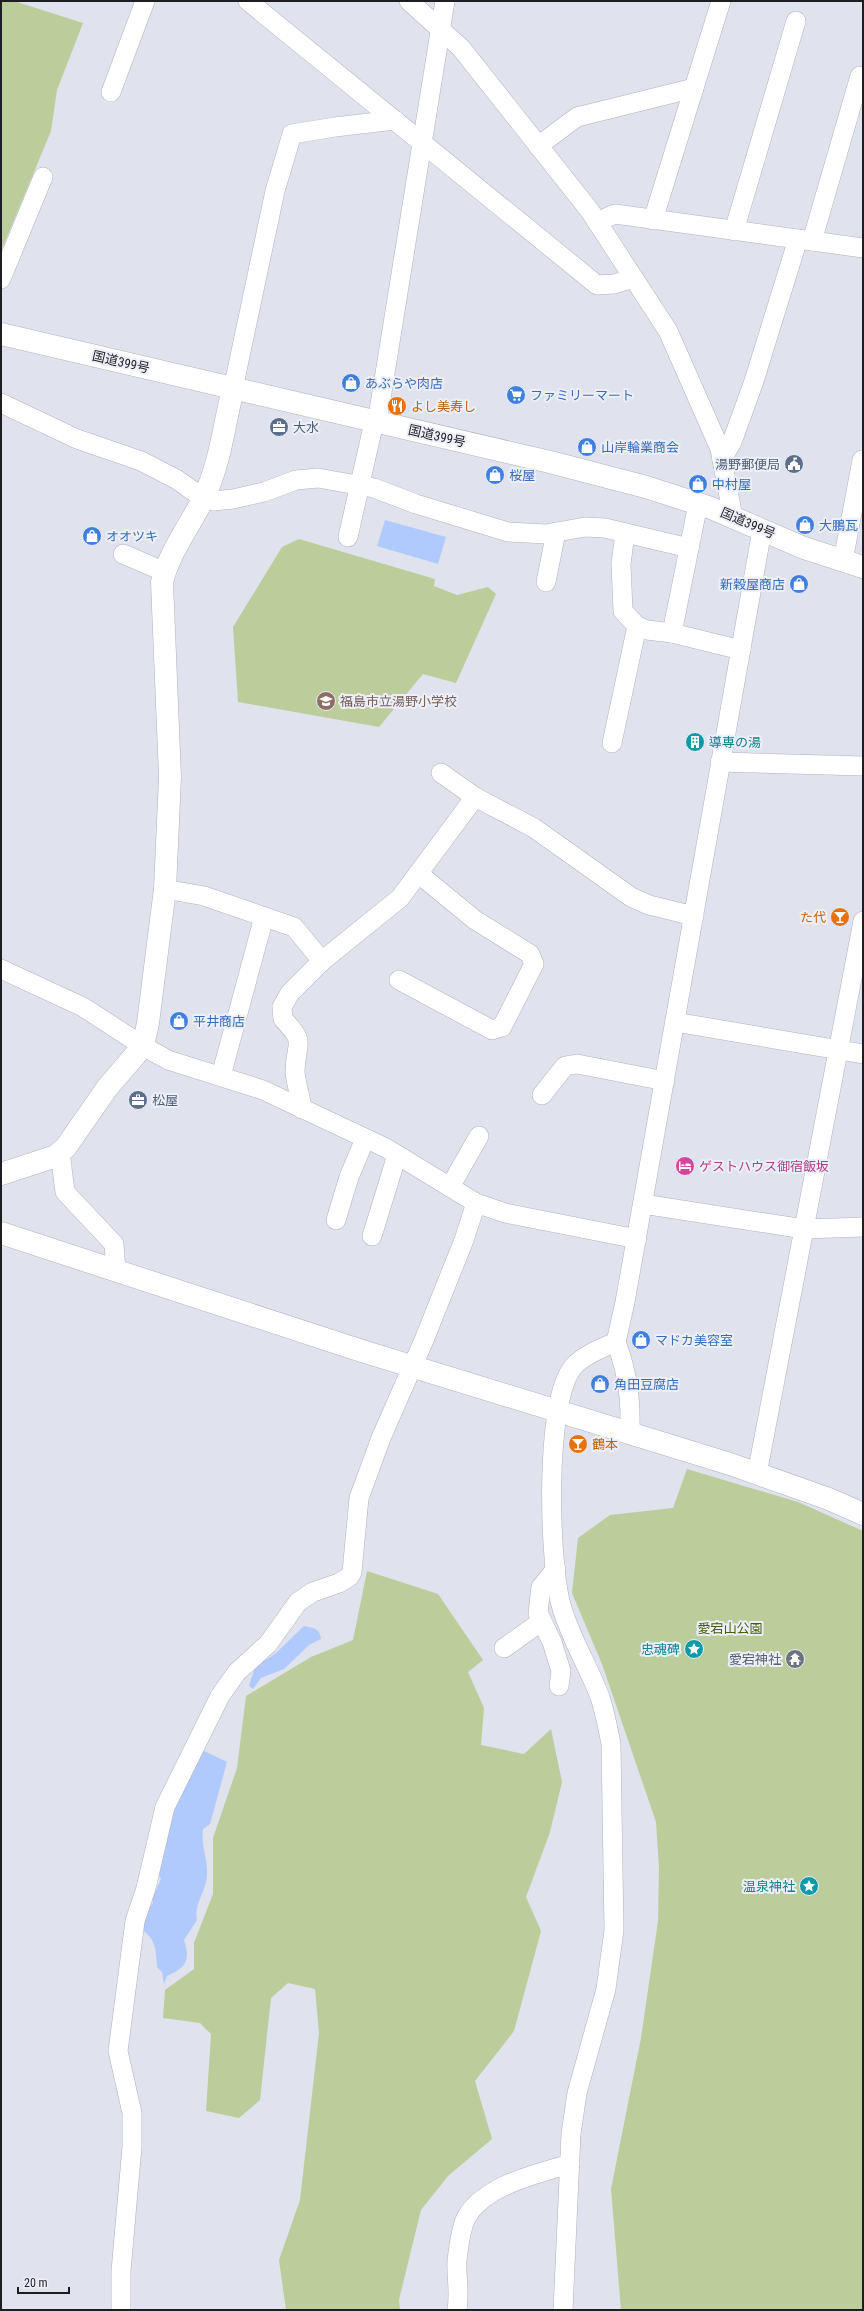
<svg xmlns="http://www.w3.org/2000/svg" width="864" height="2311" font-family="'Roboto Condensed','Noto Sans JP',sans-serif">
  <rect width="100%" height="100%" fill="#e0e2ed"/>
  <!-- green -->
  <g fill="#bbcd9b">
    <polygon points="1,1 14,1 83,23 57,90 51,131 1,251"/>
    <polygon points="299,539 435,579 434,586 457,595 488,587 496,594 456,683 423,674 379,727 238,702 233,627 282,547"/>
    <polygon points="687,1469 798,1502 863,1531 863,2310 621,2310 611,2189 641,2038 658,1921 659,1869 656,1822 602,1664 572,1593 578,1538 610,1515 673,1508"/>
    <polygon points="367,1571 438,1594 483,1660 468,1672 484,1708 481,1745 524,1754 551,1729 562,1782 550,1832 526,1897 541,1931 514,2031 475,2081 492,2139 448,2176 421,2210 399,2300 400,2310 286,2310 279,2260 300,2200 319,2033 315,1989 288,1983 271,1998 260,2100 239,2118 206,2111 211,2034 200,2023 163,2018 165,1990 194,1969 194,1943 213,1894 213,1838 237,1768 246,1696 311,1657 353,1640"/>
  </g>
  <!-- water -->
  <g fill="#b0cafd">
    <polygon points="385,520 446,537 438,564 377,546"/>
    <path d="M304,1626C313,1628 320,1628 321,1639L309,1645L284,1669L261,1678L253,1689L249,1686L255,1667L275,1654Z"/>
    <path d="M202,1750L227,1762L210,1824L203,1829C201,1847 207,1856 207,1872C208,1889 193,1904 197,1920L184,1940C191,1961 186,1967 167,1976L164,1984L162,1972L157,1967C156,1950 156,1939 141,1929L145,1913L153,1903L152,1899L161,1879L158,1873L177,1798Z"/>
  </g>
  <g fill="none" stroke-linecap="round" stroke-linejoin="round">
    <!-- street casing -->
    <g stroke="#b0b1bc" stroke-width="20">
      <g id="street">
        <polyline points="248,1 597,285 614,284 634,278"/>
        <polyline points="409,1 461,48 590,211 668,331 720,449 733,517"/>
        <polyline points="111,92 145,1"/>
        <polyline points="538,146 577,117 694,88"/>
        <polyline points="653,220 721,1"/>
        <polyline points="597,222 615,214 863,248"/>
        <polyline points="734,231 796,21"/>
        <polyline points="812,241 860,76"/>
        <polyline points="1,279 43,177"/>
        <polyline points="233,389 275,191 292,134 335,127 395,120"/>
        <polyline points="1,403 77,439 141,461 176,479 203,498 214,501 233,499 264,492 296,480 318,478 374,488 416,504 508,532 546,534 585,527 605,528 689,548"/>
        <polyline points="377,423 445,1"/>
        <polyline points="722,459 732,442 754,381 798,239"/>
        <polyline points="698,504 672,633 741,650"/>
        <polyline points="348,537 374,422"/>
        <polyline points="123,554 165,572"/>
        <polyline points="843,561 862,460"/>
        <polyline points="546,582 556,532"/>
        <polyline points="637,626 647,630 672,633"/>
        <polyline points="612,743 637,626 623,611 621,564 625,533"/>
        <polyline points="720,762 863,766"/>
        <polyline points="441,773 475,797 534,828 631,897 649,905 694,916"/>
        <polyline points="165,889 204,896 294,927 322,961"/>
        <polyline points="1,969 83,1007 143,1046 168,1060 263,1090 386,1148 476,1203 505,1213 637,1239"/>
        <polyline points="399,980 492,1030 502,1027 534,964 530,954 475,920 419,874"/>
        <polyline points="675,1022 863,1054"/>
        <polyline points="221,1076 264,917"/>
        <polyline points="542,1095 565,1066 577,1064 665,1081"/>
        <path d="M302,1109C301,1098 296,1084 295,1072C295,1042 308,1045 283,1019L282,1007L290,993L322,961L400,898L475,797"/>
        <polyline points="60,1152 65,1192 114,1244 116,1271"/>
        <polyline points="450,1187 479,1136"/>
        <polyline points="643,1204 804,1229 863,1227"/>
        <polyline points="336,1220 349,1177 365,1139"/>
        <polyline points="372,1236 397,1155"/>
        <path d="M616,1342C628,1374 631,1400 630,1434"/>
        <polyline points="757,1474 863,921"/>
        <polyline points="556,1569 541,1587 538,1613 552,1642 561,1671 559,1686"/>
        <polyline points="504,1648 542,1621"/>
        <path d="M457,2309C460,2292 456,2276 457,2260C459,2247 460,2230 466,2218C483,2186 538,2173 570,2164"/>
        <polyline points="121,2310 121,2271 132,2147 132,2113 118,2051 135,1921 146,1888 165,1807 220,1696 237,1672 268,1644 298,1602 313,1592 339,1583 349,1577 352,1572 359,1498 381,1438 424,1340 464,1240 476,1203"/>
        <path d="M563,2310L571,2134L577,2093L606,1989L614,1930L611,1744C608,1728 605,1713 600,1697C588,1666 570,1637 561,1605C549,1561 544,1399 574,1366C584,1355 602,1348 616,1342L625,1302L762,530"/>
      </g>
    </g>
    <!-- secondary casing -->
    <g stroke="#b0b1bc" stroke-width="23">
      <g id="secondary">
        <path d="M1,1174L56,1156L66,1147L107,1088L143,1046L148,1023L165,889L170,777L162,582C170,550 190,526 204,497C220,464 224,425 233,389"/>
        <polyline points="1,1233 362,1351 730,1464 829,1499 863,1514"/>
      </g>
    </g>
    <!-- highway casing -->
    <g stroke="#b0b1bc" stroke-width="23">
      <polyline id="highway" points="1,334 550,462 646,487 711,508 804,548 863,567"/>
    </g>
    <!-- street -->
    <use href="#street" stroke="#fff" stroke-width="19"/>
    <!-- secondary -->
    <use href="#secondary" stroke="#fff" stroke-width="22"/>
    <!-- highway -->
    <use href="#highway" stroke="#fff" stroke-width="22"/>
  </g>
  <!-- icons -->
  <defs>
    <g id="shop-disc" transform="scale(1)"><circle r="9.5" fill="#3f7fe0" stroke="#edeffa"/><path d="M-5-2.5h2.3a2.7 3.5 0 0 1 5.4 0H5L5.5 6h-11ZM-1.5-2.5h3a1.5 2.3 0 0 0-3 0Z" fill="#fff"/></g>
    <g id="supermarket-disc" transform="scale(1)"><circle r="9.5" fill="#3f7fe0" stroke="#edeffa"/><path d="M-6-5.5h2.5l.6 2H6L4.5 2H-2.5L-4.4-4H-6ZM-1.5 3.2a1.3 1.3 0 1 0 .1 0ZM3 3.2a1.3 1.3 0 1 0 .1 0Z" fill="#fff"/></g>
    <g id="restaurant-disc" transform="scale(1)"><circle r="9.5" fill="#e8710a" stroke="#edeffa"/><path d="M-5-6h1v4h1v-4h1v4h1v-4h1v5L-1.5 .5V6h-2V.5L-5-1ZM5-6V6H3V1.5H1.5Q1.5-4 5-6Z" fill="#fff"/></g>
    <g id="office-disc" transform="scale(1)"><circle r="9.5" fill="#5c6f8a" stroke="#edeffa"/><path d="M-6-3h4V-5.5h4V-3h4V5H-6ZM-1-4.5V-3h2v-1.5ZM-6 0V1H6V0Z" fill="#fff"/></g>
    <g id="civic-disc" transform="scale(1)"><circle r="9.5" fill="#5c6f8a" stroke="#edeffa"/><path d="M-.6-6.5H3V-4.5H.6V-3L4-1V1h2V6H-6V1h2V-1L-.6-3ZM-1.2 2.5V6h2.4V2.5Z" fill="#fff"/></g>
    <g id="school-disc" transform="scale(1)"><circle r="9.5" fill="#8d6e63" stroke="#edeffa"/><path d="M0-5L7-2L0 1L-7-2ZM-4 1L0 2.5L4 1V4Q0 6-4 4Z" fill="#fff"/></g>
    <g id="building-disc" transform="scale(1)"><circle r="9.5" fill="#0f9aa8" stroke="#edeffa"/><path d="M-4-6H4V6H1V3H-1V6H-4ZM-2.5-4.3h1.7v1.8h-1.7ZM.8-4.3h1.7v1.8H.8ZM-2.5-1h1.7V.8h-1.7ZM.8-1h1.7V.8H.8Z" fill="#fff"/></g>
    <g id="bar-disc" transform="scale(1)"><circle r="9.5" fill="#e8710a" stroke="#edeffa"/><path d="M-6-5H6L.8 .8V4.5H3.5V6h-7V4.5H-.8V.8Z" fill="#fff"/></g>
    <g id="hotel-disc" transform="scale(1)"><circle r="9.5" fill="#d1479c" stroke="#edeffa"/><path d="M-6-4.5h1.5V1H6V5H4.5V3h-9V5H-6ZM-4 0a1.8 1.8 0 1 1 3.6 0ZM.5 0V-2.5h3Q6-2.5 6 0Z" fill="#fff"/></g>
    <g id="sight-disc" transform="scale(1)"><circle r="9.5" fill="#0f9aa8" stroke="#edeffa"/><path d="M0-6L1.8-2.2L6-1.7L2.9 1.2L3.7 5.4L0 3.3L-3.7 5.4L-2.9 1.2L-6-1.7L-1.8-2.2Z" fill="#fff"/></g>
    <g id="temple-disc" transform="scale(1)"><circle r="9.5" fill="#6b7280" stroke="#edeffa"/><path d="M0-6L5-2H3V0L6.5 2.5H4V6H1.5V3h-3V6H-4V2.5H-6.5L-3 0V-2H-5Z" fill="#fff"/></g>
  </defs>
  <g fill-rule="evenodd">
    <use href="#shop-disc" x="351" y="383"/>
    <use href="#supermarket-disc" x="516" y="395"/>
    <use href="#restaurant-disc" x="397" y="406"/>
    <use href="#office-disc" x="279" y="427"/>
    <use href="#shop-disc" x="587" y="447"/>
    <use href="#civic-disc" x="794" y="464"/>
    <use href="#shop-disc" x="495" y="475"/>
    <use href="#shop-disc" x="698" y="484"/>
    <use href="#shop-disc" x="805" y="525"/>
    <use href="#shop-disc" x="92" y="536"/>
    <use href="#shop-disc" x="799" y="584"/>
    <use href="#school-disc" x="326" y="701"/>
    <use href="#building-disc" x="695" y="742"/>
    <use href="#bar-disc" x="840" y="917"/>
    <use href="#shop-disc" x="179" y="1021"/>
    <use href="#office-disc" x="138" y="1100"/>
    <use href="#hotel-disc" x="685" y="1166"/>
    <use href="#shop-disc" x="641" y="1340"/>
    <use href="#shop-disc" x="600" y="1384"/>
    <use href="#bar-disc" x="578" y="1444"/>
    <use href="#sight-disc" x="694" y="1649"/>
    <use href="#temple-disc" x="795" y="1659"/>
    <use href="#sight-disc" x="809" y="1886"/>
  </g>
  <g text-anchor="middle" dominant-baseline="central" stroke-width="4" stroke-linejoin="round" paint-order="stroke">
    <!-- street labels -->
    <g font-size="13" fill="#1e1e22" stroke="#edeffa">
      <text transform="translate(121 362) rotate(13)">国道399号</text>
      <text transform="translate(437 436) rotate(13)">国道399号</text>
      <text transform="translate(748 523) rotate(23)">国道399号</text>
    </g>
    <!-- shop labels -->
    <g font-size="13" fill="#366cbe" stroke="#edeffa" text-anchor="start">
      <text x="365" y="383">あぶらや肉店</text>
      <text x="530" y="395">ファミリーマート</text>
      <text x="601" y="447">山岸輪業商会</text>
      <text x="509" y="475">桜屋</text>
      <text x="712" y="484">中村屋</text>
      <text x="819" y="525">大鵬瓦</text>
      <text x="106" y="536">オオツキ</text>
      <text x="785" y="584" text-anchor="end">新穀屋商店</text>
      <text x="193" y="1021">平井商店</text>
      <text x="655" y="1340">マドカ美容室</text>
      <text x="614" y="1384">角田豆腐店</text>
    </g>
    <!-- food labels -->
    <g font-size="13" fill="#c56008" stroke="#edeffa" text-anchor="start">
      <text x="411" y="406">よし美寿し</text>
      <text x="826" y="917" text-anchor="end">た代</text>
      <text x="592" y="1444">鶴本</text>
    </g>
    <!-- service labels -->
    <g font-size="13" fill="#4e5e75" stroke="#edeffa" text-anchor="start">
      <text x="293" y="427">大水</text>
      <text x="780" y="464" text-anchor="end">湯野郵便局</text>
      <text x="152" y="1100">松屋</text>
    </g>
    <!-- education labels -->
    <g font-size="13" fill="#785e54" stroke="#edeffa" text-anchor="start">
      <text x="340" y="701">福島市立湯野小学校</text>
    </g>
    <!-- culture labels -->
    <g font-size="13" fill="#0d838f" stroke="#edeffa" text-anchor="end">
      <text x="709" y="742" text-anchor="start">導専の湯</text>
      <text x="680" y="1649">忠魂碑</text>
      <text x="795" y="1886">温泉神社</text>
    </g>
    <!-- hotel labels -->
    <g font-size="13" fill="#b23c85" stroke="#edeffa" text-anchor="start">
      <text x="699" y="1166">ゲストハウス御宿飯坂</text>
    </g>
    <!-- park labels -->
    <g font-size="13" fill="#465c05" stroke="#edeffa">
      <text x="730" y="1628">愛宕山公園</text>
    </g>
    <!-- worship labels -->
    <g font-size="13" fill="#5b616d" stroke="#edeffa" text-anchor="end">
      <text x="781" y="1659">愛宕神社</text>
    </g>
  </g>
  <!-- border -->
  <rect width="864" height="2311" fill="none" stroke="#1e1e22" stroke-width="4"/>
  <!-- scale -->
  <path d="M18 2287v6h51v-6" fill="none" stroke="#1e1e22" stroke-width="2"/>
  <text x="24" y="2287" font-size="12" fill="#1e1e22" stroke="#edeffa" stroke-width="3" paint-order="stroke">20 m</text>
</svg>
